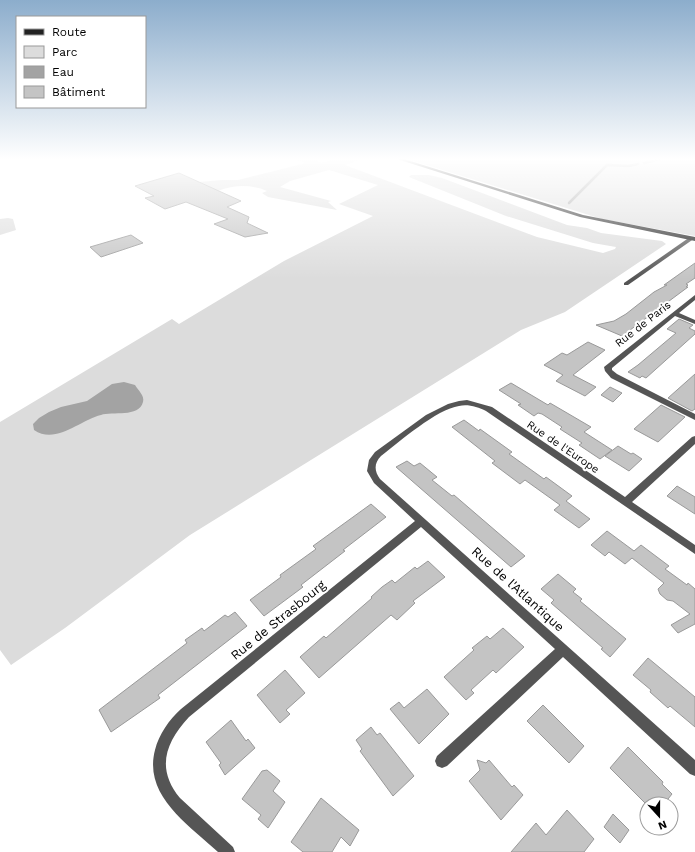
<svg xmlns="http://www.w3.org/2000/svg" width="695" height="852" font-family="'Work Sans',sans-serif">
  <rect width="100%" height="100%" fill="#fff"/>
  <!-- green -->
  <g fill="#dcdcdc">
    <path d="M295,159H314L321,163L335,159H361L345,165L537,237L603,253L615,249L616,247L593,243L506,216L409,177L411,175H429L442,178L567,225L587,228L601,233L662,241L666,244L565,312L521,330L190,535L65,628L11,665L0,650V422L172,319L179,324L284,261L373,216L339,204L378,185L329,170L290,181L280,187L331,201L328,202L337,210L268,197L262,193L267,191C252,184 233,185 218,191L199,182L222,180H238L306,163Z"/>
    <polygon points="407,159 695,159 695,236 602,219"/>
    <polygon points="8,218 13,219 16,230 0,235 0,219"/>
  </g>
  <!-- water -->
  <path fill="#a3a3a3" d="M124,382L135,385C138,390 145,396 143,402C139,418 112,411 101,415C80,420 56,445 34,430L33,424L39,418L49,412L61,407L87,401L112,384Z"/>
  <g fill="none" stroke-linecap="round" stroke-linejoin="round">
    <!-- stream -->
    <g stroke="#a3a3a3" stroke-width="2.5">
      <polyline points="644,163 660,159"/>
      <polyline points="569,203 607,165 629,166 638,164"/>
    </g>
  </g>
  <!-- building -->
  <g fill="#c4c4c4" stroke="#999">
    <polygon points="179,173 241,201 227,207 249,217 247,223 268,233 245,237 214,224 228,219 186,202 165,209 145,198 154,196 135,186"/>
    <polygon points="131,235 143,243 101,257 90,247"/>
    <polygon points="695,263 695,278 686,284 688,285 686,287 688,287 622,336 596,325 614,321 626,314 654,292 667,285 664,285"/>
    <polygon points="679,319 693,325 689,328 695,331 695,334 646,378 642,376 640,378 628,372 638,365 676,333 667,329"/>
    <polygon points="588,342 605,350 573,375 596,387 585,396 556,381 563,375 544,365 562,353 567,355"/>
    <polygon points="695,374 695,409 692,411 668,398"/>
    <polygon points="511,383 548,405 550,403 591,427 584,432 612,450 600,459 579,445 582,443 560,429 562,427 542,414 538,413 534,416 518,405 521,404 499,390"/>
    <polygon points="610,387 622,393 613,402 601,395"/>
    <polygon points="661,405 685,417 658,442 634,429"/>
    <polygon points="464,420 479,431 480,429 512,452 509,454 544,479 546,477 572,496 566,501 590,519 579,528 554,510 560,505 525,480 520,484 492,463 495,461 452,427"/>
    <polygon points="618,446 631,454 633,453 642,459 629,471 605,456"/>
    <polygon points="407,461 414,466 420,463 437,477 432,480 452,496 454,495 525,556 511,567 396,467"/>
    <polygon points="677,486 695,497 695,514 667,496"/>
    <polygon points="371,504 386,517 343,550 345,551 301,585 303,587 264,616 250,600 281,577 280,575 316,549 313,546"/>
    <polygon points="607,531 634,551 641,545 669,566 665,569 687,585 688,583 695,589 695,624 678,633 671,625 690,614 673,601 667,600 660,594 658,589 664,583 632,558 625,564 609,552 605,556 591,545"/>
    <polygon points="428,561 445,577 413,601 415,603 397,620 391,615 319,678 300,657 324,636 326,638 372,598 371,597 382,587 392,580 395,583 415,567 417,569"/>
    <polygon points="558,574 576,589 573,592 582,599 580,601 626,639 610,657 601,649 603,648 551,603 554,600 541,589"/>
    <polygon points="235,612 247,626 158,695 160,698 111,732 99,710 187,643 185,640 202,628 204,631 225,615 228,617"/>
    <polygon points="503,628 524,647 496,673 493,670 471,690 474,693 466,700 444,677 474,650 472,648 487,636 490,639"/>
    <polygon points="648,658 695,697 695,727 670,706 668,708 650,692 651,690 633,675"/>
    <polygon points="285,670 305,693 286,710 290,714 280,723 257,695"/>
    <polygon points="427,689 449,714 419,744 390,709 399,702 404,708"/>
    <polygon points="543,705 584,746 569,763 527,721"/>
    <polygon points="231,720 246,741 248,739 255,748 225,775 219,765 221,763 206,742"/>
    <polygon points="371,727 377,735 380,733 414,776 393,796 360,751 362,749 356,740"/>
    <polygon points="628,747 663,782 662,784 672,794 664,804 646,804 610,768"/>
    <polygon points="477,760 486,763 489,760 512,787 514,785 523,795 501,820 469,781 480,770"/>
    <polygon points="267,770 280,781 273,791 285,802 268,828 258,819 261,815 242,799 262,771"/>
    <polygon points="321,798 359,830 350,846 341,837 332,852 303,852 291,842"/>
    <polygon points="567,810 594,839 584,852 511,852 536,823 546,835"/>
    <polygon points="613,814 629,830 620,843 604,827"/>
  </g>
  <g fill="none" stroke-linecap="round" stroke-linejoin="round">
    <!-- street -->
    <g fill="#555" fill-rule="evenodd">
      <polygon points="690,237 695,238 628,285 624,285 624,283"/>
      <polygon points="695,295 695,300 679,313 695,320 695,324 675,316 612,368 612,370 617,374 695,414 695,420 611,378 605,371 604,367"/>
      <path d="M467,400L492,407L625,497L692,437L695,436V444L632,502L695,545V554L486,411C478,407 468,404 459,406C437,409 399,442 381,456C374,463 374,471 380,479L695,760V776L690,774L563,657L447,766L442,768L437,766L435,761L437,756L555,649L421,527L189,717C165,743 156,769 180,798L233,847L235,852H218C189,825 143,796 155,750C159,734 169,720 181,709L415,521L374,483L367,471L369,460L375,452L426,415L448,404L459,401Z"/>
    </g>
    <!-- secondary -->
    <polygon fill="#222" fill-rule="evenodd" points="397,159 404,159 583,215 695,237 695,241 580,217"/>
  </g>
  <!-- sky -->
  <linearGradient id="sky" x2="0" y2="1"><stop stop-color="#8cadcc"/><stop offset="0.57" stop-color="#fff"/><stop offset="1" stop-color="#fff" stop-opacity="0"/></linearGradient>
  <rect width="695" height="279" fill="url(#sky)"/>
  <g text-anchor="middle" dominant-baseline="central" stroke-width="4" stroke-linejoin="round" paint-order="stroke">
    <!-- street labels -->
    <g font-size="11" fill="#000" stroke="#fff">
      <text transform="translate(643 324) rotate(-38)">Rue de Paris</text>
      <text transform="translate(563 447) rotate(34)">Rue de l'Europe</text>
    </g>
    <!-- near-street labels -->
    <g font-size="13" fill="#000" stroke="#fff">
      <text transform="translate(518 589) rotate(42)">Rue de l'Atlantique</text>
      <text transform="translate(278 620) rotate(-39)">Rue de Strasbourg</text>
    </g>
  </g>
  <!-- legend -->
  <rect x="16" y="16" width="130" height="92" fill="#ffffff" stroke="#999999"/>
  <rect x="24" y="29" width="20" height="6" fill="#222222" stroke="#999999"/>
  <text x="52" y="36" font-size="12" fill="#000000">Route</text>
  <rect x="24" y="46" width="20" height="12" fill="#dcdcdc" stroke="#999999"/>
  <text x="52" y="56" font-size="12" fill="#000000">Parc</text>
  <rect x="24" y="66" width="20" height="12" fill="#a3a3a3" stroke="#999999"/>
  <text x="52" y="76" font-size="12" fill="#000000">Eau</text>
  <rect x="24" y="86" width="20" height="12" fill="#c4c4c4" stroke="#999999"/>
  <text x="52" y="96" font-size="12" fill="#000000">Bâtiment</text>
  <!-- north arrow -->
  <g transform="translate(659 816) rotate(159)"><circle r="19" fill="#ffffff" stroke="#999999"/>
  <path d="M0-3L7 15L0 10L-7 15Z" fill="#000000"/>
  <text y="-6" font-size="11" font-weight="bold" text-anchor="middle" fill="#000000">N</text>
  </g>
</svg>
